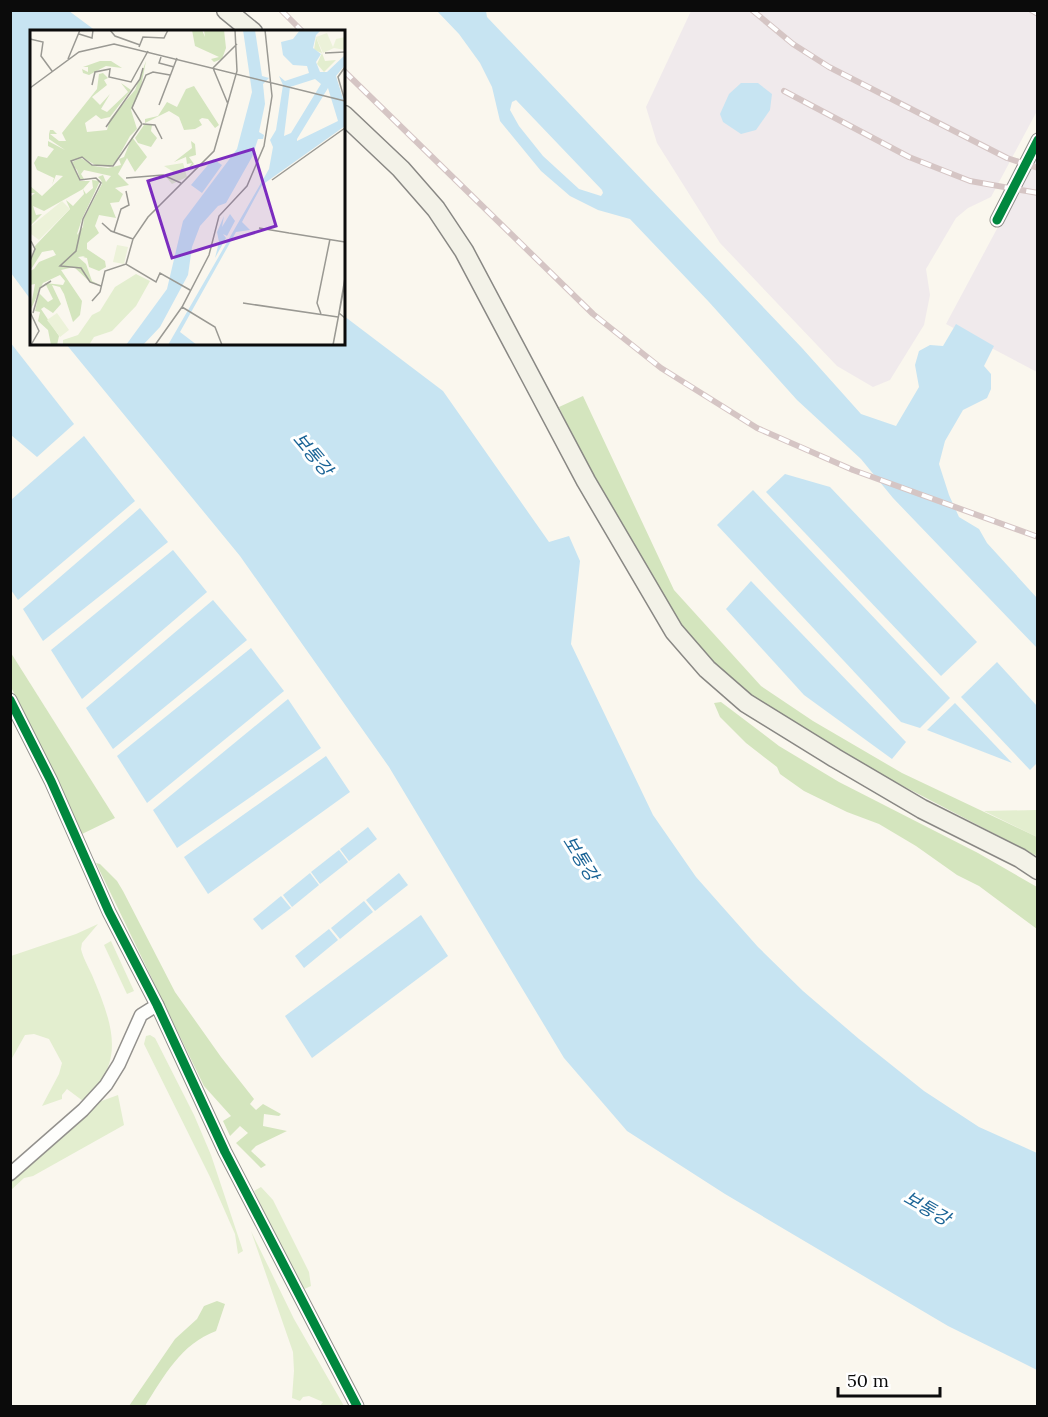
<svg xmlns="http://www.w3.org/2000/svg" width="1048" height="1417" font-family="Lora,'Noto Sans KR',serif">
  <rect width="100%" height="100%" fill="#faf7ee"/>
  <!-- industrial -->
  <g fill="#f0eaec">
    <polygon points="691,11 1037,11 1037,111 991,197 968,208 956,218 926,269 930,295 924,325 890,380 873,387 837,366 720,243 657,143 646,107"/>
    <polygon points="1037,154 1037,372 946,324"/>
  </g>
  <!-- green -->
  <g fill="#e3eecf">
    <polygon points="1037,810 1037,837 984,811"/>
    <path d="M98,924L82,943L81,949C83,958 88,966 92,975C112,1023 128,1062 83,1101L67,1089L62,1095V1099L42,1106L59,1074L62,1063L49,1039L34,1034L25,1035L11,1060V956L76,934Z"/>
    <polygon points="111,941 134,991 127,994 104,945"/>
    <polygon points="150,1035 155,1038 194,1115 211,1155 243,1251 238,1254 235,1234 210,1177 144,1044 146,1036"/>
    <polygon points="118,1095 124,1125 33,1176 24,1178 11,1190 11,1182 96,1103"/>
    <polygon points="261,1187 273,1200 309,1272 311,1286 302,1290 254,1191"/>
    <polygon points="251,1231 294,1319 344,1406 320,1406 323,1402 309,1396 303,1397 300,1401 292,1398 294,1371 293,1352"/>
  </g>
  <!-- forest -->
  <g fill="#d4e5be">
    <polygon points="583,396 674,590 761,686 813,721 902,773 1037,837 1037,856 838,752 746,694 709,661 678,626 594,481 559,407"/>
    <polygon points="11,653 115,818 82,834 11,687"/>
    <polygon points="721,702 779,746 839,782 978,853 1037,887 1037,929 979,886 957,875 916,846 879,824 847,812 804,791 780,774 777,767 746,743 720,717 714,703"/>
    <polygon points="96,863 100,864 117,881 123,891 175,992 221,1057 254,1099 250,1104 256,1110 263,1104 281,1114 279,1116 264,1114 263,1126 287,1131 256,1146 251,1151 266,1165 261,1168 236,1143 248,1133 240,1126 230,1136 223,1121 231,1116 204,1086"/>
    <path d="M217,1301L225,1304L216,1331C181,1344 164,1376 145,1406H129L175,1339L197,1319L204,1306Z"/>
  </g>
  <!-- water -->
  <g fill="#c7e4f2" fill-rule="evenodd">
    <polygon points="11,10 69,11 96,31 32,32 31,300 11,273"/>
    <path d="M437,11H486L487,17L802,348L861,414L896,426L919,387L915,365L919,351L930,345L943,346L956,324L994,346L984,366L991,374V389L987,398L963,410L945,441L939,464L949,495L959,517L979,529L987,543L1037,598V648L893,498L861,459L797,400L709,302L630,219L598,210L570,196L541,171L500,121L492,87L480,63L459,34ZM516,100L602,190L603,193L601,196L579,189L543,156L519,126L510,110L512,102Z"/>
    <polygon points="741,83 758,83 772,94 770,110 756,130 741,134 723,122 720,114 729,94"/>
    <polygon points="344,316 443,391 549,542 569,536 580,561 571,644 653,815 696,877 758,947 803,991 859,1039 924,1091 979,1127 1037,1153 1037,1370 948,1326 725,1194 627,1131 564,1058 389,767 240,556 66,344 344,344"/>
    <polygon points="10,342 74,424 37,457 11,435"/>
    <polygon points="84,436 135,501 18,600 11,590 11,500"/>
    <polygon points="785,474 830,487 977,642 941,676 766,492"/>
    <polygon points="753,490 950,698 920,728 901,722 717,525"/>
    <polygon points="140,508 168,542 43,641 23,609"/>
    <polygon points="173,550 207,592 82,699 51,650"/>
    <polygon points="751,581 906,742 892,759 804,695 726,609"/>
    <polygon points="213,600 247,640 113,749 86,708"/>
    <polygon points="251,648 284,691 147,803 117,756"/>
    <polygon points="997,662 1037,706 1037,763 1030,770 961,697"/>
    <polygon points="288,699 321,748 177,848 153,810"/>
    <polygon points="955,703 1012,763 927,730"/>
    <polygon points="326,756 350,792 208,894 184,857"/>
    <polygon points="368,827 377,839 349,861 340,849"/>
    <polygon points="339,850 348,862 320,884 311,872"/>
    <polygon points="310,873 319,885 292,907 283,895"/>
    <polygon points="399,873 408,885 375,911 366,900"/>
    <polygon points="281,896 291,908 262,930 253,919"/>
    <polygon points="364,901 373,912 340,939 331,928"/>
    <polygon points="421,915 448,956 312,1058 285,1016"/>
    <polygon points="329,929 338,940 304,968 295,956"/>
  </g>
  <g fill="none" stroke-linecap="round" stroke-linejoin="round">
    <!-- minor casing -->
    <g stroke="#93918d" stroke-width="15">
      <g id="minor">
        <polyline points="997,220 1038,140"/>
        <polyline points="10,700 51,781 109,912 157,1005 225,1152 357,1406"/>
        <polyline points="10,1174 83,1110 106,1085 119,1064 141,1015 157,1005"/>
      </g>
    </g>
    <!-- secondary casing -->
    <g stroke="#898884" stroke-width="21">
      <g id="secondary">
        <polyline points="226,10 253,32"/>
        <polyline points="344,115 401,169 436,209 464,251 586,481 674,631 707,669 746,703 835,758 922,809 1020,858 1038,870"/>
      </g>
    </g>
    <!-- minor -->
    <use href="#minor" stroke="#fefefc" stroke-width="12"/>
    <!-- secondary -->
    <use href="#secondary" stroke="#f3f2e8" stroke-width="18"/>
    <!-- rail casing -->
    <g stroke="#d5c5c4" stroke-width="6">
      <g id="rail">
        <polyline points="281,10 303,32"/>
        <polyline points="752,10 793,44 829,67 1007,158 1038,168"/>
        <polyline points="1031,10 1038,14"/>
        <polyline points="344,71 593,314 661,368 757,428 853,470 1038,537"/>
        <polyline points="784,91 909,157 970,181 1038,193"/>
      </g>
    </g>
    <!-- rail -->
    <use href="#rail" stroke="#fff" stroke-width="4" stroke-dasharray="11" stroke-linecap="butt"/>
    <!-- cycleway casing -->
    <g stroke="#fff" stroke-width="13">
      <g id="cycleway">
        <polyline points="997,220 1038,140"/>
        <polyline points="10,700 51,781 109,912 157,1005 225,1152 357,1406"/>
      </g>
    </g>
    <!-- cycleway -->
    <use href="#cycleway" stroke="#00873e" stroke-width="9"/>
  </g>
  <g text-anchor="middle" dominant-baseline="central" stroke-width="6" stroke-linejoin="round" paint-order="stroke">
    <!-- water labels -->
    <g font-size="18" font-style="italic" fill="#1b6496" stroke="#fff">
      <text transform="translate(313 454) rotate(50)">보통강</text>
      <text transform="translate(581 858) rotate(58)">보통강</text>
      <text transform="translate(927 1208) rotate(30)">보통강</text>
    </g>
  </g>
  <!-- overview -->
  <g transform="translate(30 30)">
    <rect width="315" height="315" fill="#faf7ee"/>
    <path d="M286,7L295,31L306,30L294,42L287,34L292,23L284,20ZM153,133L157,147L142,154L136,147L147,144L134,136ZM106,244L120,251L106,276L82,301L64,307L59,315H33V310L48,305L62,285L70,281L85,257Z" fill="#e3eecf"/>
    <path d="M162,0H172L175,7L174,0H194L196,18L192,29L184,32L181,29L189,27L165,16ZM70,31H81L92,38L76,36L59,45L53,43L52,39L58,42V37H53ZM116,31L110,62L101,80L107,99L100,106L85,133L80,137L65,135L52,127L41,131L43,136L42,132L51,128L64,136L78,138L91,135L89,129L94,127L102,107L117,127L105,142L97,128L88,144L99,155L85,158L93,164L89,172L80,173L86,188L69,185L65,196L69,203L57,213V219L75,231L76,237L69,241L59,237L57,228L53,227L55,226L48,227L56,234L62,251L70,255L61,253L44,237L31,240L52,271L50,285L43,292L34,264L30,257L22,255L31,274L23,283L14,277L11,279L29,306L27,315H21L18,300L8,291L10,282L5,281L9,263L18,272L23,269L15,253L33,255L35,251L30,245L13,253L0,281L5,254L0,255V241L4,239L9,232L26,225L23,220L12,222L0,241V232L5,216L40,179L36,170L43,176L54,164L53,159L14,181L3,176L6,185L12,184L0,196V167L5,163H0V156L12,166L33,146L26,145L22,155L24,148L7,140L4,133L8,126L17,128L24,119L18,116V111L35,120L19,109V104L20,100H23L27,104H20L29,111H36L32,103L67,59L69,44L73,43L78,48L74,50L77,55L62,67L70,75L80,64L71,79L77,82L98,62L91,53L101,60L80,87L71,89L66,85L55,93L57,102L77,100L80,89L105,60ZM44,137L47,140L50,149H54L51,144L54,140L81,146L76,152L73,145L68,147L71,150L72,154L54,188L53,197L47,205V213V204L52,189L70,151L62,150L63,158L56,164L53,159L60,151H50ZM164,56L189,95L185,98L178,89L172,88L169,90L172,95L165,99L154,100L149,87L139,81L115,93V89L128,86L137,72L147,77L156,59ZM114,95H122L121,101L127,108L121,117L108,113L105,108ZM161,111L165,114L166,125L159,127L164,134L158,139L162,133L157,134L156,127L144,132L162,118Z" fill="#d4e5be" fill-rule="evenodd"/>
    <path d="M297,3L303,17L306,9L315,7V20L304,18L293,23L286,7ZM32,171L40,179L9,210L1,204L0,197ZM87,215L98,217L94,234L83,232ZM27,283L39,300L30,307L17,290Z" fill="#ecf2d9"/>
    <path d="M213,0H225L232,46L239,48L233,54L235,74L229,102L234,105L233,109H228L222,127L196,173L188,176L170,196L162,217L158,245L130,297L113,315H96L137,259L153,191L207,119L222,62ZM270,0H291L286,5L283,18L291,24L286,32L290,42H297L315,25V35L306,46L315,75V96L232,155L212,192L220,200L206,202L150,302L167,315H138L239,139L243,117L240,110L246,100L253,55L249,46L255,51L279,43L277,36L263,35L253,25L251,12L263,9ZM285,49L291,54L261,103L254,106L260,57ZM298,58L308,91L267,111V109ZM183,129L192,135L172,163L161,155ZM200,184L205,191L197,206L193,204L196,208L185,228L189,212L187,202L194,186L192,197Z" fill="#c7e4f2" fill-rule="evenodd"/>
    <path fill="none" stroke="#9a9993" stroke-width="1.5" d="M80,0L85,6L110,15M49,4L62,8L63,0M0,9L13,12L11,26L22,41M109,17L113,7L134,8L138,0M295,23L315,22M131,27L129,33L144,37M38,29L50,0M62,55L65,42L80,39L79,47L101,52L118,21M0,58L49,22L84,14L315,71M315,71L308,47L315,37M198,74L183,38L207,14M129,75L147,28M113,94L125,95L132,109M76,97L110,49L113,38M96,148L133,145L151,153M242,150L315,98M72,193L81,201L103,209M229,198L259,203M84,202L91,179L99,175L96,161M259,203L315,212M0,231L5,219L1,211M96,234L103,209L118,187L184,121L207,41L205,0M315,248L309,283L315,288M71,256L60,252L51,238L30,236L46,221L53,189L71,153L66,148L50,150L41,131L52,127L62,135L83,136L112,94L102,78L116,45L123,42L140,45M62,271L70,262L75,241L96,234L126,252L130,243L160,260M213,273L308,287M152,277L185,297L192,315M0,282L9,301L1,315M3,283L10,258L21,251M291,284L287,273L300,209M125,315L152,277L179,225L189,186L217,156L234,116L242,66L235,0M303,315L315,252"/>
    <path fill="#7b2cbf" fill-opacity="0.15" stroke="#7b2cbf" stroke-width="3" d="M223,119L246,196L142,228L118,151Z"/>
    <rect width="315" height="315" fill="none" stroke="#0b0b0b" stroke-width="3"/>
  </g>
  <!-- border -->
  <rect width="1048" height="1417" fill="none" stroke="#0b0b0b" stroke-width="24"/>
  <!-- scale -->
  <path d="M838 1387v9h102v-9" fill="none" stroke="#0b0b0b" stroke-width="3"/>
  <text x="847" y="1387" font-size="18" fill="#0b0b0b" stroke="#ffffff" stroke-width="4.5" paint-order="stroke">50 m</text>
</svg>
